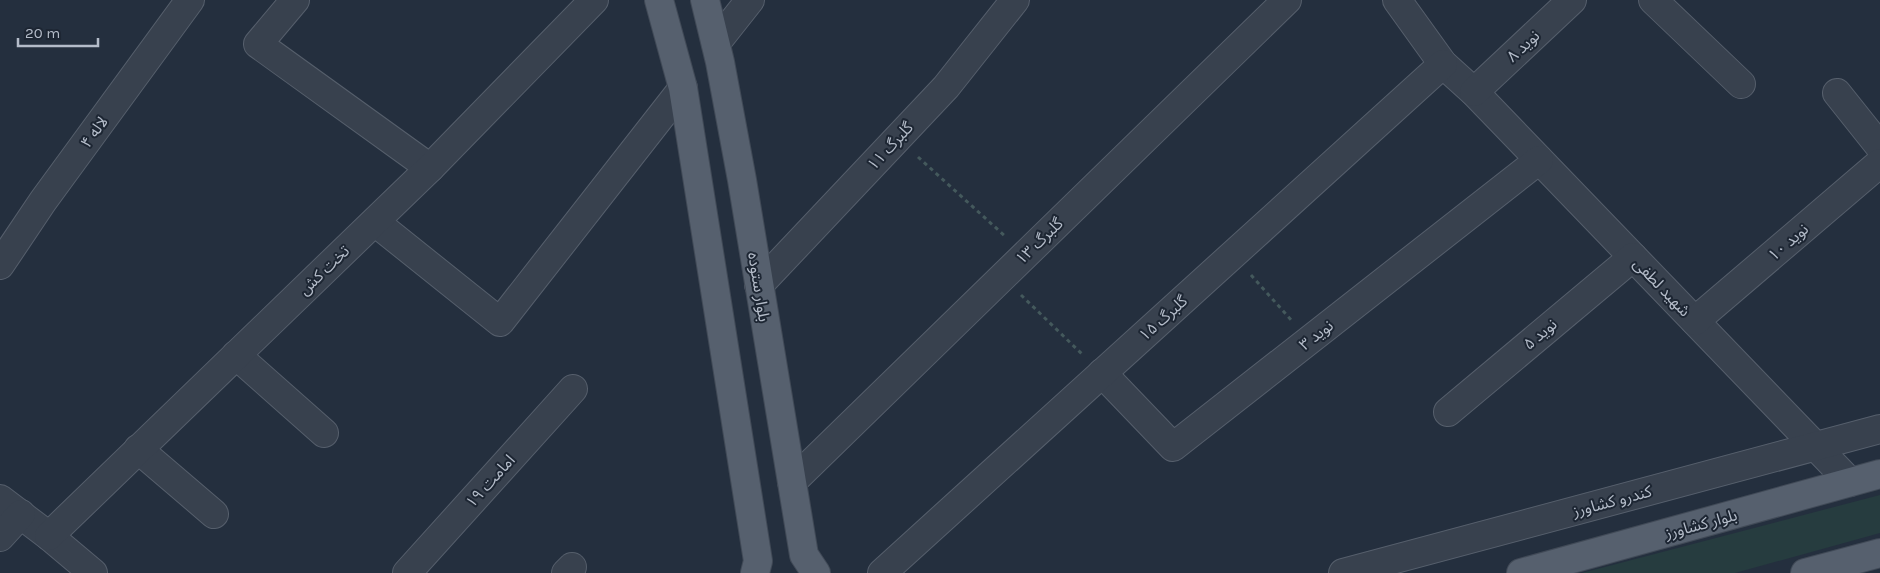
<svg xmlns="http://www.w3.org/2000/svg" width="1880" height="573" font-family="Karla,'Noto Sans Arabic',sans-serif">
  <rect width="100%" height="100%" fill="#242f3e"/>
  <!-- green -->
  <polygon fill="#263c3f" points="1880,495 1880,533 1735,573 1582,573"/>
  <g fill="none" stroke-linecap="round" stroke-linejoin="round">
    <!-- minor casing -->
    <g stroke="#565f6c" stroke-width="30">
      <g id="minor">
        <polyline points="295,0 258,44 430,168"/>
        <polyline points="1397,0 1443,64 1474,92 1850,482"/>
        <polyline points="1653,0 1741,84"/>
        <polyline points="716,43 750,0"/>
        <polyline points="1474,92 1572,0"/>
        <polyline points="1837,93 1880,147"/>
        <polyline points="375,222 500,322 683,88"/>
        <polyline points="0,265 43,201 190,0"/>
        <polyline points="759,285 946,87 1015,0"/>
        <polyline points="1695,321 1880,163"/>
        <polyline points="236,355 324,433"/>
        <polyline points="1102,373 1173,447 1539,160"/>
        <polyline points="1448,412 1633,257"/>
        <polyline points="138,449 214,514"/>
        <polyline points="792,482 1287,0"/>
        <polyline points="0,499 49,536 93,573"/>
        <polyline points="49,536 430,168 594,0"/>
        <polyline points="0,537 21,514"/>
        <polyline points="407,573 573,389"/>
        <polyline points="566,573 572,567"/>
        <polyline points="882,573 1443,64"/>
        <polyline points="1343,573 1880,429"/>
      </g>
    </g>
    <!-- major casing -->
    <g stroke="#414a57" stroke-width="30">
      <g id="major">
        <polyline points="659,0 683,88 758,561 755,573"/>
        <polyline points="705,0 720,62 742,180 804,555 816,573"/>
        <polyline points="1521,573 1880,474"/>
        <polyline points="1805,573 1880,553"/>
      </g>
    </g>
    <!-- path -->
    <g stroke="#44595c" stroke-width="3" stroke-dasharray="4 4" stroke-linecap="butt">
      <polyline points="918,157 1006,237"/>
      <polyline points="1251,275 1292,321"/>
      <polyline points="1021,295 1083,355"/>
    </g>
    <!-- minor -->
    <use href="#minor" stroke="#38414e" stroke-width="28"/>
    <!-- major -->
    <use href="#major" stroke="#56606e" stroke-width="28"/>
  </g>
  <g text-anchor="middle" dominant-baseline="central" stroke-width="4" stroke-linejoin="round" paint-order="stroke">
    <!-- street labels -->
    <g font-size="16" fill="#b4bcc9" stroke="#1d2633">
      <text transform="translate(1523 46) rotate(-43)">نوید ۸</text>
      <text transform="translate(94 132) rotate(-54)">لاله ۴</text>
      <text transform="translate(890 146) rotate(-47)">گلبرگ ۱۱</text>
      <text transform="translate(1039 241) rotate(-44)">گلبرگ ۱۳</text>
      <text transform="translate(1788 242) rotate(-41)">نوید ۱۰</text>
      <text transform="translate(324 270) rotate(-44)">تخت کش</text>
      <text transform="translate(759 287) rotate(81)">بلوار ستوده</text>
      <text transform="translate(1662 287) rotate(46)">شهید لطفی</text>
      <text transform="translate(1163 318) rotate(-42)">گلبرگ ۱۵</text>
      <text transform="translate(1540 334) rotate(-40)">نوید ۵</text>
      <text transform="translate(1316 335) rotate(-38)">نوید ۳</text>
      <text transform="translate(490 481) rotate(-48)">امامت ۱۹</text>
      <text transform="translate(1612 501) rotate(-15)">کندرو کشاورز</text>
      <text transform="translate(1701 524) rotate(-15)">بلوار کشاورز</text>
    </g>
  </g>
  <!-- scale -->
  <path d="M18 38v8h80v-8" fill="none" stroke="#b4bcc9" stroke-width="2.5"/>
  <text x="25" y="38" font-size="15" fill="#b4bcc9" stroke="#1d2633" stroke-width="4" paint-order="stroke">20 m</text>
</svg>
